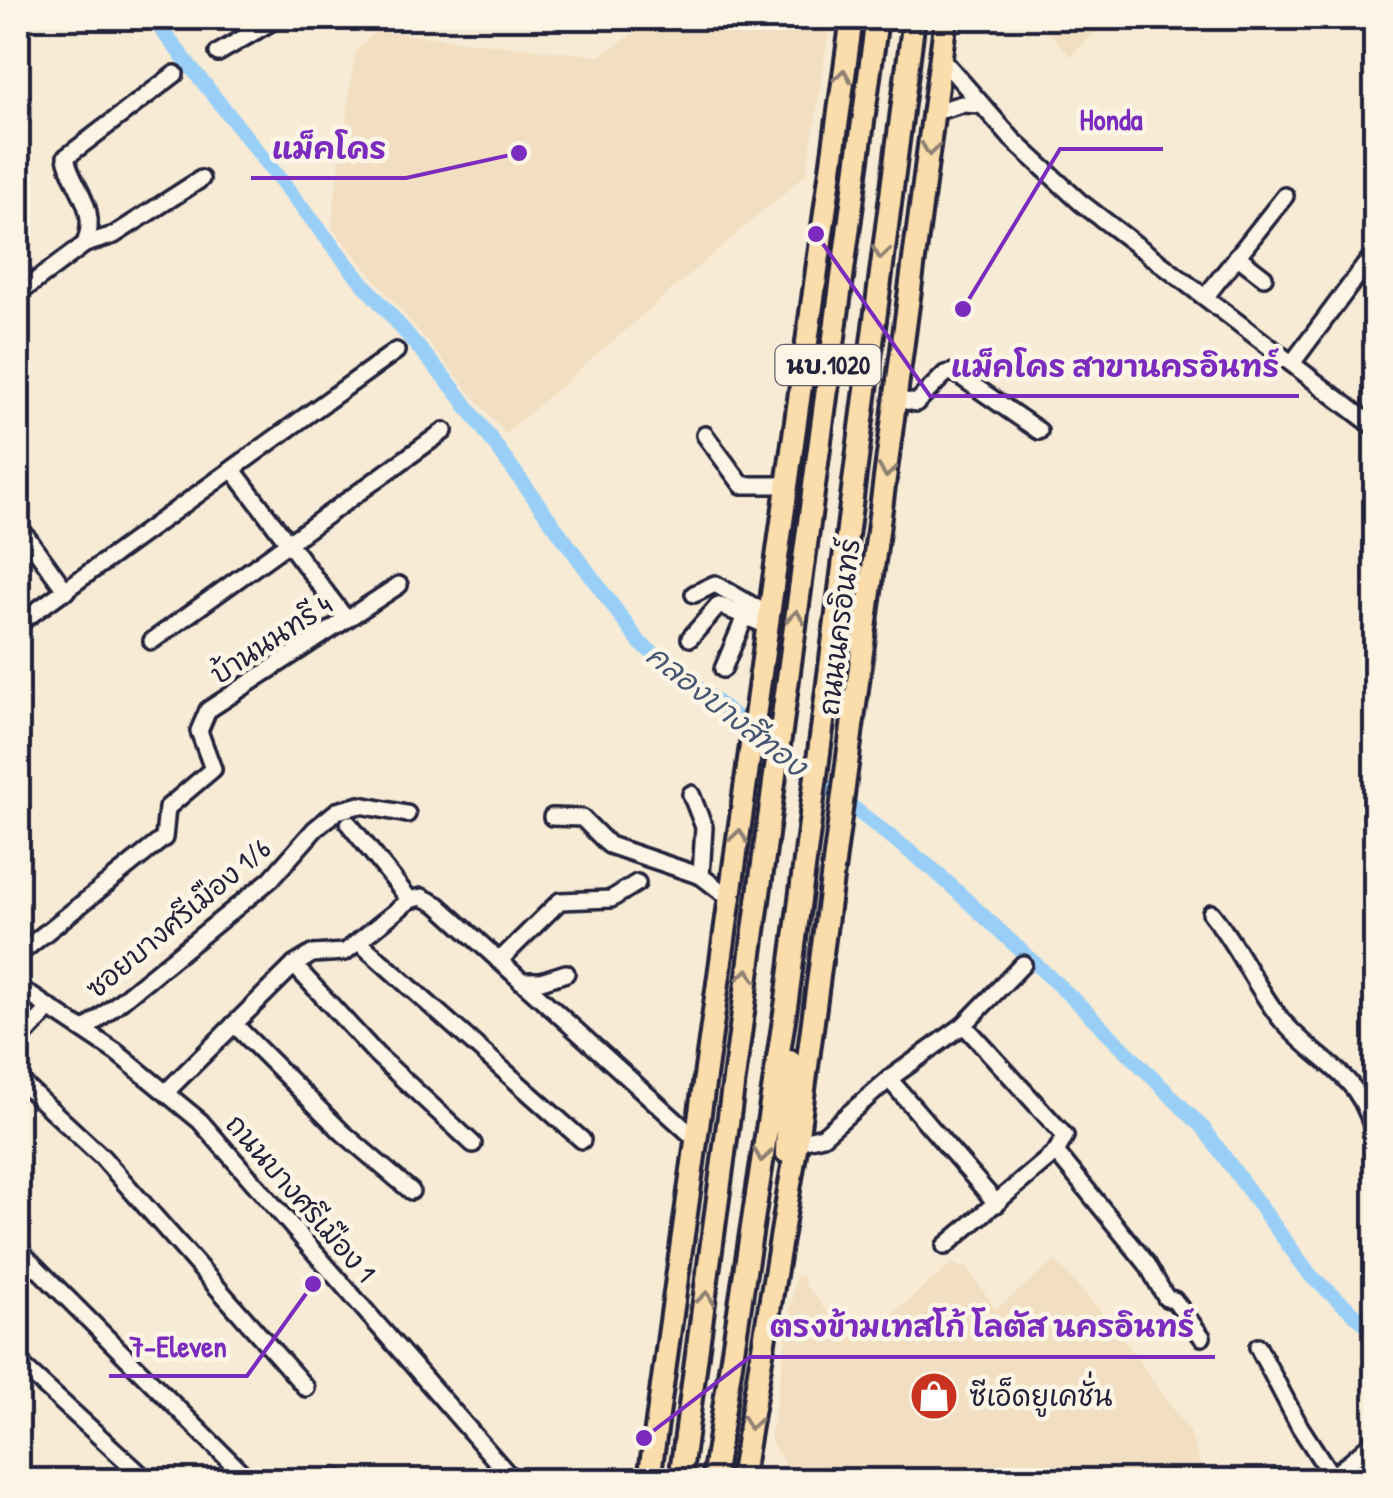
<svg xmlns="http://www.w3.org/2000/svg" width="1393" height="1498" font-family="'Patrick Hand','Playpen Sans Thai',sans-serif">
  <rect width="100%" height="100%" fill="#f7ebd5"/>
  <filter id="ink" filterUnits="userSpaceOnUse"><feTurbulence type="fractalNoise" baseFrequency=".01" numOctaves="2"/><feDisplacementMap in="SourceGraphic" scale="20" xChannelSelector="R" yChannelSelector="G"/><feConvolveMatrix kernelMatrix="1 2 1 2 8 2 1 2 1" color-interpolation-filters="sRGB"/></filter>
  <g filter="url(#ink)">
    <!-- built -->
    <g fill="#f2dfc2">
      <polygon points="657,18 831,18 807,173 505,434 331,227 355,52 376,31 600,56"/>
      <polygon points="1036,18 1112,18 1070,56"/>
      <polygon points="1055,1261 1112,1323 1190,1432 1204,1480 796,1480 770,1441 796,1275 804,1277 805,1284 840,1328 868,1334 953,1263 961,1268 965,1265 996,1309"/>
    </g>
    <g fill="none" stroke-linecap="round" stroke-linejoin="round">
      <!-- canal -->
      <polyline stroke="#99cff7" stroke-width="15" points="152,18 351,269 455,390 640,643 935,871 1081,1006 1204,1129 1311,1276 1376,1333"/>
      <!-- minor casing -->
      <g stroke="#22223b" stroke-width="22">
        <g id="minor">
          <polyline points="218,53 278,18"/>
          <polyline points="941,58 1012,139 1080,202 1376,428"/>
          <polyline points="934,112 962,104 982,105"/>
          <path d="M85,244C100,207 71,186 66,157L175,74"/>
          <polyline points="1237,256 1264,277"/>
          <polyline points="18,294 85,244 114,235 201,179"/>
          <polyline points="1206,296 1285,196"/>
          <polyline points="1293,362 1369,260"/>
          <polyline points="896,399 916,403 945,374 954,372 1039,431"/>
          <polyline points="705,435 742,485 787,485"/>
          <polyline points="233,470 346,619"/>
          <polyline points="18,525 66,591"/>
          <polyline points="694,594 715,584 769,615"/>
          <polyline points="18,624 396,351"/>
          <polyline points="690,638 719,605 767,626"/>
          <polyline points="152,641 444,431"/>
          <polyline points="723,669 745,617"/>
          <polyline points="691,794 704,827 701,876"/>
          <polyline points="552,817 582,818 609,845 701,876 731,899"/>
          <polyline points="349,824 410,900"/>
          <path d="M1211,913C1238,946 1254,985 1280,1018C1320,1067 1365,1072 1376,1144"/>
          <polyline points="359,942 582,1140"/>
          <polyline points="18,955 164,838 167,808 213,769 199,731 208,710 399,585"/>
          <polyline points="499,961 560,901 611,899 637,883"/>
          <polyline points="294,965 376,1054 473,1144"/>
          <polyline points="521,981 541,981 566,973"/>
          <polyline points="18,987 116,1052 200,1121 513,1480"/>
          <polyline points="234,1024 342,1132 411,1191"/>
          <polyline points="964,1025 1023,964"/>
          <polyline points="85,1030 271,879 315,829 337,811 360,805 407,814"/>
          <polyline points="18,1042 50,1008"/>
          <polyline points="18,1079 102,1157 306,1388"/>
          <polyline points="889,1079 997,1204"/>
          <polyline points="167,1091 294,965 312,954 345,952 410,900 422,897 438,905 698,1141"/>
          <polyline points="797,1142 823,1136 889,1079 964,1025 1065,1136 1056,1152 945,1246"/>
          <polyline points="1056,1152 1147,1264 1166,1298 1174,1300 1202,1337"/>
          <polyline points="18,1249 249,1480"/>
          <polyline points="1258,1347 1300,1427 1333,1478"/>
          <polyline points="18,1362 147,1480"/>
          <polyline points="336,1477 339,1480"/>
          <polyline points="1329,1480 1376,1439"/>
        </g>
      </g>
      <!-- major casing -->
      <g stroke="#22223b" stroke-width="28">
        <g id="major">
          <polyline points="786,1152 790,1061"/>
          <polyline points="649,1480 852,18"/>
          <polyline points="680,1480 877,18"/>
          <polyline points="713,1480 787,1000 914,18"/>
          <polyline points="741,1480 797,1142 946,18"/>
        </g>
      </g>
      <!-- minor -->
      <use href="#minor" stroke="#fcf5e5" stroke-width="15"/>
      <!-- major -->
      <use href="#major" stroke="#fbddab" stroke-width="20"/>
    </g>
    <!-- one-way arrows -->
    <defs><path id="oneway-chevron" d="M-2-3.5L2.5 0L-2 3.5" fill="none" stroke-width="1.6" stroke-linecap="round" stroke-linejoin="round" transform="scale(2.5)"/></defs>
    <g stroke="#8e8073">
      <use href="#oneway-chevron" transform="translate(843 76) rotate(-81)"/>
      <use href="#oneway-chevron" transform="translate(930 149) rotate(97)"/>
      <use href="#oneway-chevron" transform="translate(881 253) rotate(97)"/>
      <use href="#oneway-chevron" transform="translate(887 471) rotate(97)"/>
      <use href="#oneway-chevron" transform="translate(796 617) rotate(-83)"/>
      <use href="#oneway-chevron" transform="translate(739 836) rotate(-82)"/>
      <use href="#oneway-chevron" transform="translate(747 975) rotate(-82)"/>
      <use href="#oneway-chevron" transform="translate(762 1155) rotate(99)"/>
      <use href="#oneway-chevron" transform="translate(706 1298) rotate(-82)"/>
      <use href="#oneway-chevron" transform="translate(751 1423) rotate(100)"/>
    </g>
  </g>
  <!-- icons -->
  <defs>
    <g id="shop-disc" transform="scale(2.5)"><circle r="9.5" fill="#c8321e" stroke="#fcf5e5"/><path d="M-5-2.5h2.3a2.7 3.5 0 0 1 5.4 0H5L5.5 6h-11ZM-1.5-2.5h3a1.5 2.3 0 0 0-3 0Z" fill="#fff"/></g>
  </defs>
  <g fill-rule="evenodd">
    <use href="#shop-disc" x="934" y="1396"/>
  </g>
  <g text-anchor="middle" dominant-baseline="central" stroke-width="9" stroke-linejoin="round" paint-order="stroke">
    <!-- shield labels -->
    <rect fill="#fcf5e5" stroke="#63616e" stroke-width="2.5" x="775.5" y="345" width="105" height="40" rx="8"/>
    <g font-size="25" font-weight="bold" fill="#22223b">
      <text x="828" y="365">นบ.1020</text>
    </g>
    <!-- street labels -->
    <g font-size="28" fill="#22223b" stroke="#fcf5e5">
      <text transform="translate(839 627) rotate(-83)">ถนนนครอินทร์</text>
      <text transform="translate(271 639) rotate(-33)">บ้านนนทรี 4</text>
      <text transform="translate(178 918) rotate(-40)">ซอยบางศรีเมือง 1/6</text>
      <text transform="translate(301 1198) rotate(49)">ถนนบางศรีเมือง 1</text>
    </g>
    <!-- poi labels -->
    <g font-size="28" fill="#22223b" stroke="#fcf5e5" text-anchor="start">
      <text x="969" y="1396">ซีเอ็ดยูเคชั่น</text>
    </g>
    <!-- water labels -->
    <g font-size="30" font-style="italic" fill="#465673" stroke="#fcf5e5">
      <text transform="translate(727 710) rotate(38)">คลองบางสีทอง</text>
    </g>
  </g>
  <!-- callouts -->
  <path fill="none" stroke="#7b2cbf" stroke-width="4" d="M963 309L1060 149H1163M519 153L406 178H251M816 234L930 396H1299M644 1438L750 1357H1215M313 1284L247 1376H109"/>
  <g fill="#7b2cbf" stroke="#fcf5e5" stroke-width="4">
    <circle cx="963" cy="309" r="10"/>
    <circle cx="519" cy="153" r="10"/>
    <circle cx="816" cy="234" r="10"/>
    <circle cx="644" cy="1438" r="10"/>
    <circle cx="313" cy="1284" r="10"/>
  </g>
  <g font-size="30" text-anchor="middle" font-weight="bold" fill="#7b2cbf" stroke="#fcf5e5" stroke-width="9" stroke-linejoin="round" paint-order="stroke">
    <text x="1111" y="130">Honda</text>
    <text x="329" y="159">แม็คโคร</text>
    <text x="1115" y="377">แม็คโคร สาขานครอินทร์</text>
    <text x="982" y="1337">ตรงข้ามเทสโก้ โลตัส นครอินทร์</text>
    <text x="178" y="1357">7-Eleven</text>
  </g>
  <!-- margin -->
  <rect width="1393" height="1498" fill="none" stroke="#fcf5e5" stroke-width="60"/>
  <rect x="30" y="30" width="1333" height="1438" fill="none" stroke="#22223b" stroke-width="4" filter="url(#ink)"/>
</svg>
